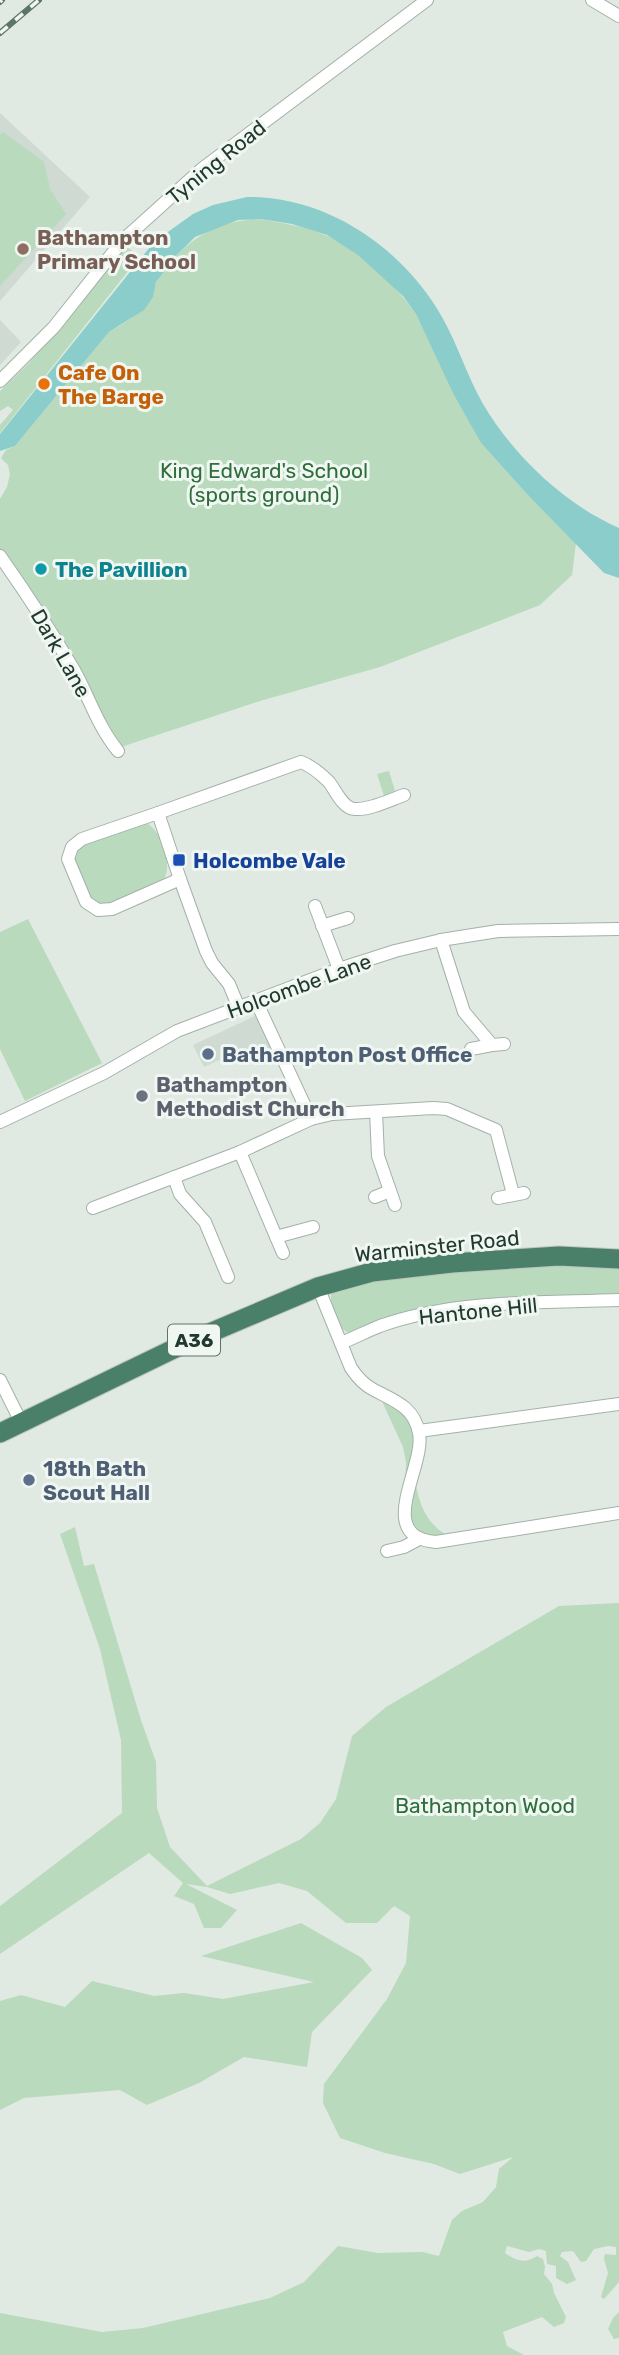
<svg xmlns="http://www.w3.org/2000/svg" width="619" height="2355" font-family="Rubik,sans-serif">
  <rect width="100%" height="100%" fill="#e0eae3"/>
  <!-- built -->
  <g fill="#cedad2">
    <polygon points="0,113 90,197 0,301"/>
    <polygon points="0,320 21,342 0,365"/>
    <polygon points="257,1015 275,1052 250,1064 243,1049 204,1067 193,1045"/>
  </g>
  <!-- green -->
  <g fill="#b9dabc">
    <polygon points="3,132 44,162 50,189 66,214 0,286 0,135"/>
    <path d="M261,219C282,223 304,226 325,235C357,248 396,285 416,314L481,443L526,493L576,543L572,575L540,605L380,667L260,701L121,747L75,667L0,554V499L7,487L10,474L8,465L1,458L6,450L15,446L109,332C125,323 140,314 151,299C155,293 154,285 158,279C186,240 212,221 261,219Z"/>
    <polygon points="125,246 140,256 0,433 0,425 13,410 8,406 0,411 0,391 28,364 77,309"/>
    <polygon points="389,771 395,791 385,799 377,774"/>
    <path d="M145,823C161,827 174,868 163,880L111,904L99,905L89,899L73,858L75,849L85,843Z"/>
    <polygon points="28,919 102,1063 25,1101 0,1049 0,932"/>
    <path d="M576,1262L619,1265V1296L482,1303L352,1334C336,1330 331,1309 331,1294C351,1278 384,1279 409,1276C464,1269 520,1265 576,1262Z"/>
    <path d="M381,1399C428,1422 417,1441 405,1484L406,1462L403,1447Z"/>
    <path d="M416,1485C420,1506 427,1524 447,1535L443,1539C408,1531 404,1517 416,1485Z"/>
    <path d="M75,1527L84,1566L94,1564L141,1720L156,1762L157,1808L170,1847L207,1886L301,1839L320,1823L336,1799L352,1736L386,1707L559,1606L619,1603V2282L604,2299L601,2297L608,2273L604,2259L605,2254L616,2255V2247L608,2246L594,2249L586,2261L581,2262L573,2251L562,2252L560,2256L568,2262L576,2280L567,2284L556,2278V2266L547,2264L546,2251L539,2249L529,2252L507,2246L505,2253C517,2261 525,2264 537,2256L543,2259L545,2267L544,2274L552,2284L554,2293L566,2317L564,2323L554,2327L542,2317L503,2332L507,2346L524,2355H0V2313L102,2332L143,2328L270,2298L304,2282L338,2246L378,2253L423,2252L439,2256L452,2220L462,2211L483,2202L496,2187L499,2169L513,2157L460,2174L434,2164L385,2153L340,2138L323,2103L324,2084L387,1999L406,1963L410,1916L394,1906L377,1923H346L307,1891L279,1883L230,1894L207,1887L186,1884L237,1910L221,1928H204L194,1904L174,1896L183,1883L149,1853L0,1954V1906L122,1813L121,1740L100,1649L60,1534Z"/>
    <polygon points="301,1923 362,1958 372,1970 312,2032 307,2067 244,2057 199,2083 147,2105 120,2090 24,2098 0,2110 0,2001 21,1995 65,2007 92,1981 154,1996 184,1993 223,1999 314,1982 201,1956"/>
    <polygon points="619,2312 619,2338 614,2339 608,2329 613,2318"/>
  </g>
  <!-- water -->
  <path fill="#8acdca" d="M247,197C327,196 403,248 442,317C458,345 467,376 483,404C513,455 564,504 619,528V578L604,573L526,493L481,443L453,393L416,314L403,296L358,255L327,235L292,224L261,219L238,220L195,237L176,256L156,282L153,297L144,310L109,332L15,446L0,451V434L154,242L193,214L213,205Z"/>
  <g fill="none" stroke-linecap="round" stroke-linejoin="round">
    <!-- minor casing -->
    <g stroke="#a3b1a9" stroke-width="14">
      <g id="minor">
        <polyline points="592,0 619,16"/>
        <polyline points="0,381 54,327 123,240 142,223 203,168 427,0"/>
        <path d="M0,556C26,593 51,631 74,670C89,697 98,727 118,751"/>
        <polygon points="158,813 180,879 112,909 98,910 86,902 68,859 72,847 82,839"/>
        <path d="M158,813L301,762C312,766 321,774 329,782C336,791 343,809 355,809C370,810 390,800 404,795"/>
        <polyline points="180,879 206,951 212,963 229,984 239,1008"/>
        <polyline points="315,906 339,969"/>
        <polyline points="322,926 348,918"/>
        <polyline points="441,940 464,1012 492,1045 504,1044"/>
        <polyline points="471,1049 492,1045"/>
        <polyline points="376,1112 378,1156 395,1205"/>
        <polyline points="311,1119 332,1114 433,1108 447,1109 496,1130 513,1194"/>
        <polyline points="0,1122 104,1073 177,1031 339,969 395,951 441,940 498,931 619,929"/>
        <polyline points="240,1152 283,1253"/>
        <polyline points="174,1177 180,1194 205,1222 228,1277"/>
        <polyline points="375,1197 390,1191"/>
        <polyline points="498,1198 524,1193"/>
        <polyline points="93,1208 240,1152 311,1119 256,1001"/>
        <polyline points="276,1237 313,1227"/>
        <path d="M318,1287L351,1368C357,1377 364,1385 374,1390C395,1401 414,1407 419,1433C426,1466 373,1537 436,1542L619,1513"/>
        <path d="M341,1343C354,1338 367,1331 380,1326C456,1299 540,1303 619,1300"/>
        <polyline points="0,1380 21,1422"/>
        <polyline points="419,1431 619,1404"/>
        <polyline points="387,1551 404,1547 419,1539"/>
      </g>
    </g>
    <!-- trunk casing -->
    <g stroke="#bcc4c0" stroke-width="21">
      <polyline id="trunk" points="0,1433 186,1343 318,1287 372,1272 452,1263 559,1256 619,1259"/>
    </g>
    <!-- minor -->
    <use href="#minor" stroke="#fff" stroke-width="12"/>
    <!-- trunk -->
    <use href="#trunk" stroke="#4a806a" stroke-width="19"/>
    <!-- rail casing -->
    <g stroke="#5c7569" stroke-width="6">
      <g id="rail">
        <polyline points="0,2 2,0"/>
        <polyline points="0,33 39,0"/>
      </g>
    </g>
    <!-- rail -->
    <use href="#rail" stroke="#f0f7f2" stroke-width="3.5" stroke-dasharray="10" stroke-linecap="butt"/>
  </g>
  <!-- markers -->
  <circle fill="#8d6e63" stroke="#f0f7f2" stroke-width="2.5" cx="23" cy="249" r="7"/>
  <circle fill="#e8710a" stroke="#f0f7f2" stroke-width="2.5" cx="44" cy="384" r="7"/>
  <circle fill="#0f9aa8" stroke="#f0f7f2" stroke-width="2.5" cx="41" cy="569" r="7"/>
  <rect fill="#1a4fb4" stroke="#f0f7f2" stroke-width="2.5" x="172" y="853" width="14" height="14" rx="3.5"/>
  <g fill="#5c6f8a" stroke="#f0f7f2" stroke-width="2.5">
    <circle cx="208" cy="1054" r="7"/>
    <circle cx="29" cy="1480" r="7"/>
  </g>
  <circle fill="#6b7280" stroke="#f0f7f2" stroke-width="2.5" cx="142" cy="1096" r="7"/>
  <g text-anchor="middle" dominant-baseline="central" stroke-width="6" stroke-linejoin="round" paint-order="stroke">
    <!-- shield labels -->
    <rect fill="#f0f7f2" stroke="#5f7269" stroke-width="2" x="168" y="1324.5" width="52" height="31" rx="5"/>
    <g font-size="19" font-weight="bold" fill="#21392e">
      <text x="194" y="1340">A36</text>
    </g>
    <!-- street labels -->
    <g font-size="21" fill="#21392e" stroke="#f0f7f2">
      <text transform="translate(216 162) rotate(-39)">Tyning Road</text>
      <text transform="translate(61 653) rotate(60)">Dark Lane</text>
      <text transform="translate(299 986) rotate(-20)">Holcombe Lane</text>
      <text transform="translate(437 1246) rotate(-6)">Warminster Road</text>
      <text transform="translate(478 1311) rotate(-6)">Hantone Hill</text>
    </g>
    <!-- education labels -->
    <g font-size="21" font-weight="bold" fill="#785e54" stroke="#f0f7f2" text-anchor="start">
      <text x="37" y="237">Bathampton<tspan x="37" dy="24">Primary School</tspan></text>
    </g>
    <!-- food labels -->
    <g font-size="21" font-weight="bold" fill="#c56008" stroke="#f0f7f2" text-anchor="start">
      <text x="58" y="372">Cafe On<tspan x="58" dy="24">The Barge</tspan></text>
    </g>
    <!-- park labels -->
    <g font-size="21" fill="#2e6e3a" stroke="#f0f7f2">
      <text x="264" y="470">King Edward's School<tspan x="264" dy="24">(sports ground)</tspan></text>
      <text x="485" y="1805">Bathampton Wood</text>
    </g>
    <!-- culture labels -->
    <g font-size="21" font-weight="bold" fill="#0d838f" stroke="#f0f7f2" text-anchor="start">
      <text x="55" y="569">The Pavillion</text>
    </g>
    <!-- transit labels -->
    <g font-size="21" font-weight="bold" fill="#164399" stroke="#f0f7f2" text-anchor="start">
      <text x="193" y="860">Holcombe Vale</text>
    </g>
    <!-- service labels -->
    <g font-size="21" font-weight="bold" fill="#4e5e75" stroke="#f0f7f2" text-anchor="start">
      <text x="222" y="1054">Bathampton Post Office</text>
      <text x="43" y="1468">18th Bath<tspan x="43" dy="24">Scout Hall</tspan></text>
    </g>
    <!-- worship labels -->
    <g font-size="21" font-weight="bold" fill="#5b616d" stroke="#f0f7f2" text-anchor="start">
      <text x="156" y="1084">Bathampton<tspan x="156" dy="24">Methodist Church</tspan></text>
    </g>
  </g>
</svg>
